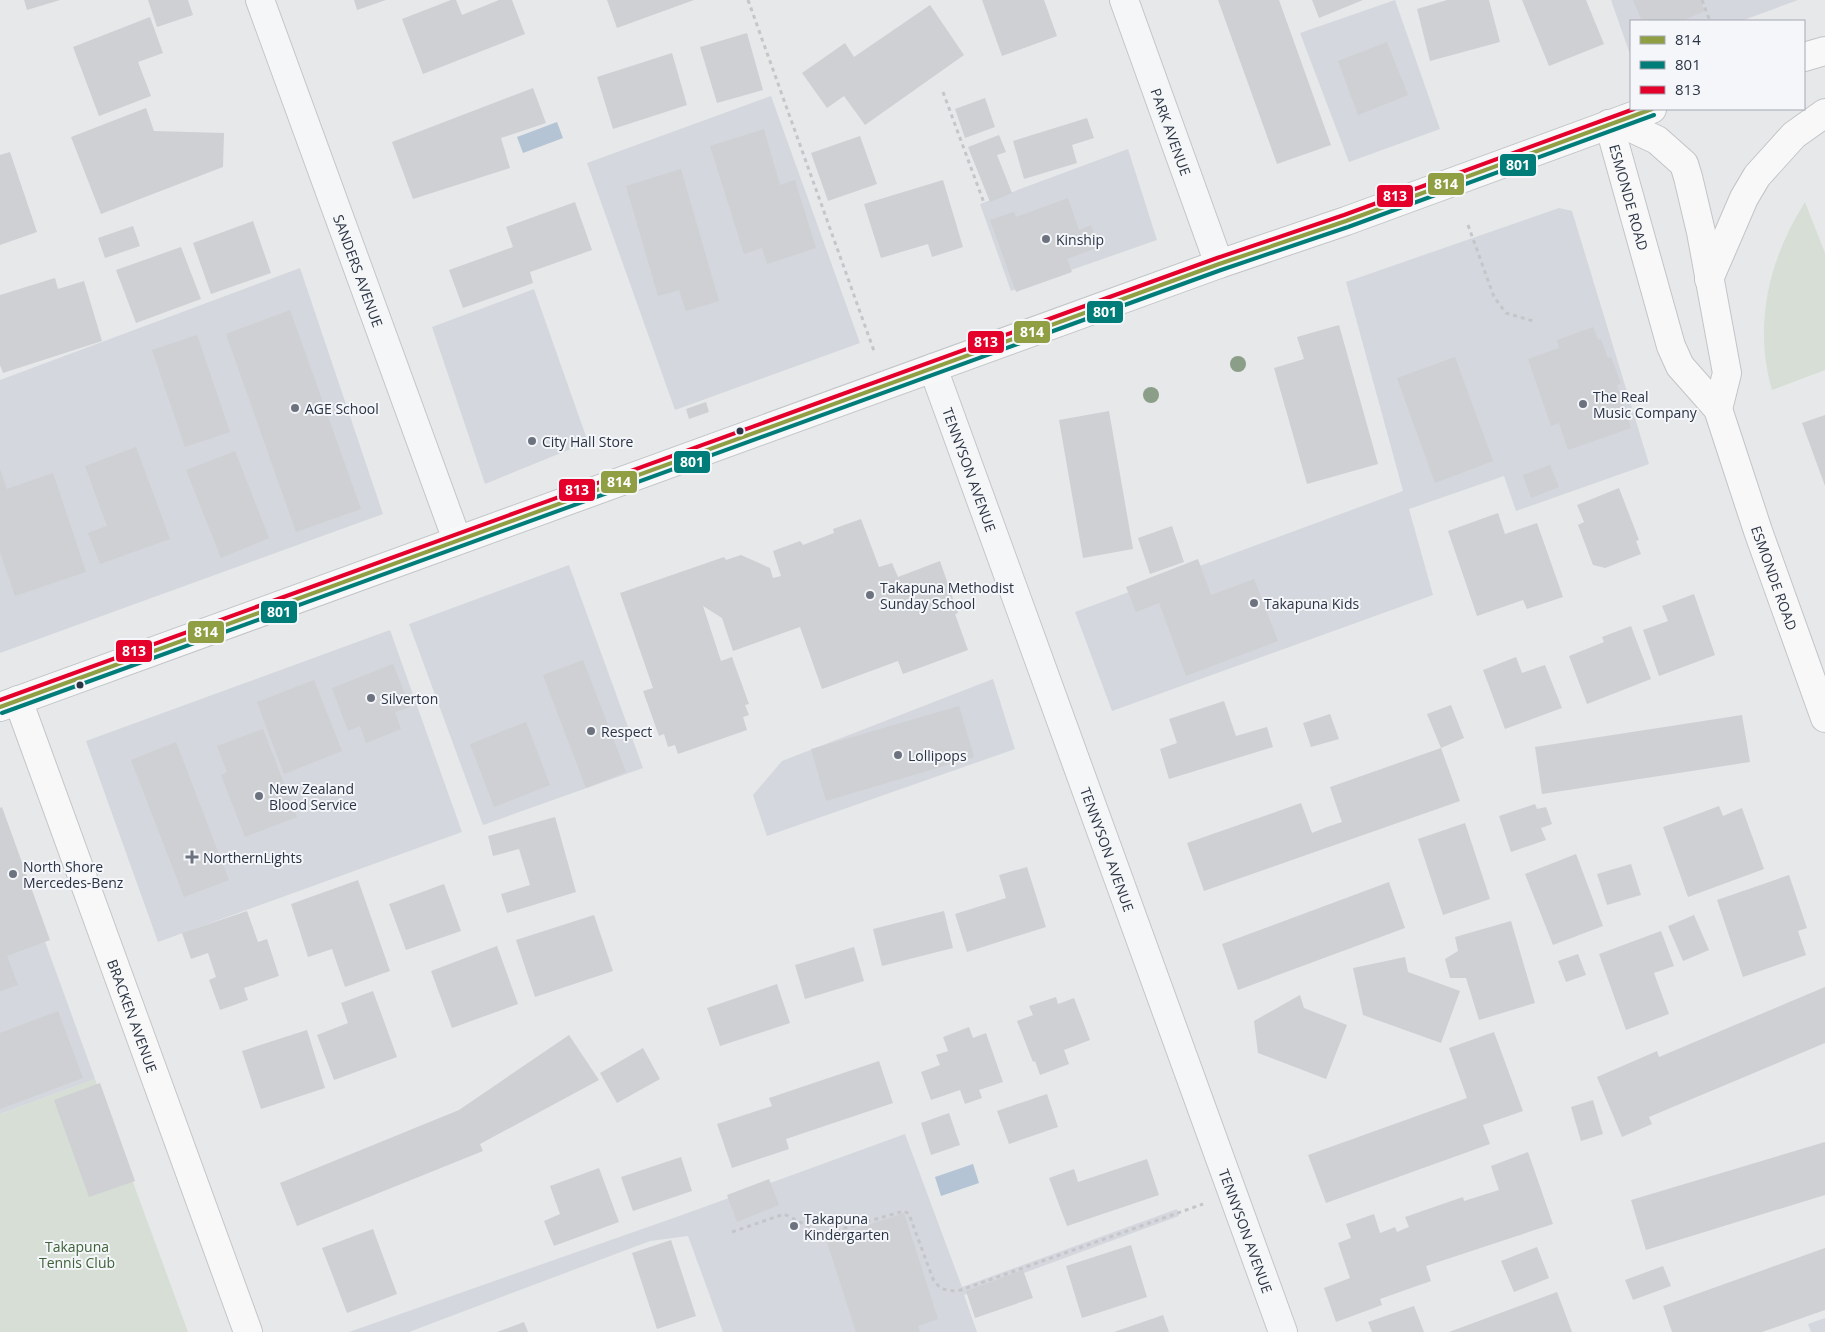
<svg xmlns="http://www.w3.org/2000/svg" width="1825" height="1332" font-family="'Open Sans',sans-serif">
  <rect width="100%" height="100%" fill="#e6e8ea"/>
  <!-- built -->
  <g fill="#d4d7dd">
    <polygon points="1395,0 1440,129 1349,162 1300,33"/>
    <polygon points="1611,0 1798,0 1741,21 1631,21 1631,57"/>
    <polygon points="771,96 860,343 675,410 587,163"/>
    <polygon points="1128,149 1157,240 1011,291 980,204"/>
    <polygon points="1559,208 1572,211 1649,464 1516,511 1504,476 1409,509 1433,595 1112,711 1075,612 1403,491 1346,282"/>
    <polygon points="300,268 383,514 0,653 0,380"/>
    <polygon points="534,289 588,442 485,484 432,327"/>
    <polygon points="569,565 643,768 483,825 409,624"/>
    <polygon points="390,630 462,832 158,942 86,741"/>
    <polygon points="993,679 1015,749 767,836 753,795 782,761"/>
    <polygon points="0,818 95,1079 0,1114"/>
    <polygon points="905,1134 962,1287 1177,1209 1179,1216 964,1295 977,1332 723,1332 688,1236 650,1241 409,1332 349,1332 682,1215"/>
    <polygon points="1825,1318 1825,1332 1811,1332 1808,1324"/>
  </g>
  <!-- green -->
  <g fill="#d6ded6">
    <path d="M1805,202L1825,253V370L1772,390C1753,324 1769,259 1805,202Z"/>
    <polygon points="95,1079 188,1332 0,1332 0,1114"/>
  </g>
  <!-- water -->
  <g fill="#b4c4d5">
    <polygon points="557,122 563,138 523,153 517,137"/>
    <polygon points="973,1164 979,1183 941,1196 935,1177"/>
  </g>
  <!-- building -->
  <g fill="#ced0d3">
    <polygon points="24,0 60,0 27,10"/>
    <polygon points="148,0 188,0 193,15 157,27"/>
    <polygon points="354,0 386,0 357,10"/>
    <polygon points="451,0 456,0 462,15 499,0 512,0 525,34 423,74 402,19"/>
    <polygon points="607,0 694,0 617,28"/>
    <polygon points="982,0 1044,0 1057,36 1002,56"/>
    <polygon points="1218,0 1279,0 1331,145 1277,164"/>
    <polygon points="1312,0 1363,0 1319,18"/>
    <polygon points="1447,0 1489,0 1500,42 1430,61 1417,9"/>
    <polygon points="1522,0 1586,0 1604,44 1549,66"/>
    <polygon points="1633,0 1700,0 1705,11 1682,21 1642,21"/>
    <polygon points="930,5 964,55 865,125 844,96 827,108 802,73 845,43 854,57"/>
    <polygon points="150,17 163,53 138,62 151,96 99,116 73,47"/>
    <polygon points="747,33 763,90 717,103 700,47"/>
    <polygon points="1387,42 1408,95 1358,115 1338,61"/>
    <polygon points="672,53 687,105 613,129 597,77"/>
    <polygon points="533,88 546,123 501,138 510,168 413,199 392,142"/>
    <polygon points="985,98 995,127 965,138 955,109"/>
    <polygon points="146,108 154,131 224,133 223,167 101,214 71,137"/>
    <polygon points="1087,118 1094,138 1072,145 1077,163 1024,179 1013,141"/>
    <polygon points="764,129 780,185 795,180 816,248 767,264 762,248 744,254 710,146"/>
    <polygon points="999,135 1006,152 997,155 1012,193 990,202 968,147"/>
    <polygon points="860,136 877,184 828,201 811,153"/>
    <polygon points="10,152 37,232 0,245 0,155"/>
    <polygon points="681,169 719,301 686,311 679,290 658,296 626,186"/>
    <polygon points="943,180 963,247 932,257 928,244 881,258 864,204"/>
    <polygon points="1068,198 1079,230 1091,225 1099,247 1067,259 1072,272 1016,292 990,220 1014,212 1016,217"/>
    <polygon points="575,202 592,250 530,272 533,283 463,308 449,270 513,247 506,227"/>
    <polygon points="253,221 271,273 211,294 193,243"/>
    <polygon points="133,226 140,246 105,258 98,238"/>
    <polygon points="181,247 201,299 136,323 116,270"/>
    <polygon points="55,278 58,289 84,281 102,341 3,373 0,365 0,295"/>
    <polygon points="290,310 361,509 296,532 226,334"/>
    <polygon points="1339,325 1378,464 1307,484 1274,368 1304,359 1297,337"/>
    <polygon points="1593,327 1598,340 1601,339 1608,358 1611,357 1621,384 1617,385 1631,428 1568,450 1559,423 1551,426 1528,359 1559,348 1557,340"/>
    <polygon points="197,335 230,432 185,447 152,350"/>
    <polygon points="1455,357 1493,461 1435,483 1397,378"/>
    <polygon points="706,402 709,412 689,419 686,409"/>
    <polygon points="1109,411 1133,549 1083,558 1059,420"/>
    <polygon points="1825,415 1825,486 1802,423"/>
    <polygon points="136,447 170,539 100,564 88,533 107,526 85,466"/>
    <polygon points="235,451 269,538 221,558 186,470"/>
    <polygon points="1550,465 1559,487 1531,498 1523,475"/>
    <polygon points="0,469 7,489 53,473 86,572 15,596 0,552"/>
    <polygon points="1619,488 1639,540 1636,541 1641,554 1605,568 1593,565 1578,525 1584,522 1577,505"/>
    <polygon points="1498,513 1505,534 1537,523 1563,597 1527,609 1523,600 1477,616 1448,531"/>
    <polygon points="861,519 879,567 892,563 898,577 940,561 958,613 955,614 968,650 903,674 898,661 822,689 800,627 733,651 722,618 703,606 721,661 732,657 749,704 745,705 749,715 743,717 747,730 678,754 675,745 668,747 664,734 659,736 643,691 653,688 620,593 724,557 726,560 741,555 770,568 773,578 781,576 773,551 800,541 803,545 834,533 833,529"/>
    <polygon points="1172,526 1184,562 1150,574 1138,538"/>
    <polygon points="1198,559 1211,595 1254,579 1278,641 1186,676 1159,603 1136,612 1126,587"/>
    <polygon points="1694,594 1715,655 1659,676 1643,630 1668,621 1662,606"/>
    <polygon points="1631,626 1651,679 1587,704 1569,656 1604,642 1602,637"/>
    <polygon points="1516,657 1522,673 1545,665 1562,708 1505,729 1483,670"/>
    <polygon points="583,660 626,772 586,788 543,675"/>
    <polygon points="393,664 410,707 395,712 401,729 366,743 360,726 348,731 332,688"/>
    <polygon points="314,680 342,751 284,774 257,702"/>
    <polygon points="1224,701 1236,736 1267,727 1273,747 1169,779 1160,749 1177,743 1169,719"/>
    <polygon points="1451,705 1464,738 1441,748 1427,714"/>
    <polygon points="959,706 974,757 826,801 811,749"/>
    <polygon points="1330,714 1339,739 1311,747 1303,723"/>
    <polygon points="1742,715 1750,762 1542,794 1535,747"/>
    <polygon points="526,722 550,785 494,807 470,744"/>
    <polygon points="263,729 297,817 245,837 221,775 227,772 217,746"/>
    <polygon points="176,742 229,880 184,897 131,760"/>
    <polygon points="1441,748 1460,801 1204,891 1187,843 1301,803 1312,833 1327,827 1342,822 1330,787"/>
    <polygon points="1535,804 1537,809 1546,807 1552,824 1541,828 1546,840 1511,852 1499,816"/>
    <polygon points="1719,806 1723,816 1742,808 1764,869 1688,897 1663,827"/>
    <polygon points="2,807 50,940 7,956 18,985 0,991 0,808"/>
    <polygon points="555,817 576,892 507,913 501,894 530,885 519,849 493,856 488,836"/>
    <polygon points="1465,823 1490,899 1443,915 1418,839"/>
    <polygon points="1576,854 1603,926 1553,945 1525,874"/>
    <polygon points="1631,864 1641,895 1607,905 1597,874"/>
    <polygon points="1027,867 1046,927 967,952 955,914 1006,898 999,875"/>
    <polygon points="1789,875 1807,928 1798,931 1806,955 1743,977 1717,900"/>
    <polygon points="358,880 390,971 345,987 332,949 308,957 291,904"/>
    <polygon points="1389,882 1405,928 1238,990 1222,944"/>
    <polygon points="444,884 461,931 406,950 389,904"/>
    <polygon points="247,911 258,942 267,939 279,976 244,988 248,1000 220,1010 209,980 216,977 208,953 191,959 182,933"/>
    <polygon points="944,911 953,948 882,966 873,929"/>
    <polygon points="594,915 613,971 535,997 516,940"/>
    <polygon points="1694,915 1709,950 1683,961 1668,926"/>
    <polygon points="1511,921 1535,1003 1479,1020 1466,978 1450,978 1445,959 1458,951 1455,937"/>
    <polygon points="1661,931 1674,966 1654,973 1669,1014 1626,1030 1599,954"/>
    <polygon points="497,946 518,1004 452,1028 431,971"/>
    <polygon points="854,947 864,981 805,999 795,965"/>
    <polygon points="1578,954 1586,975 1566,982 1558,961"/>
    <polygon points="1405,957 1408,972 1460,991 1441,1043 1363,1015 1353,968"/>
    <polygon points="777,984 790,1023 720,1046 707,1008"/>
    <polygon points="1825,987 1825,1043 1649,1117 1652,1124 1622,1137 1597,1077 1657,1051 1659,1057"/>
    <polygon points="373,991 397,1057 334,1080 317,1035 348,1023 341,1003"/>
    <polygon points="1300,995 1304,1008 1347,1025 1326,1079 1258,1053 1254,1021"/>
    <polygon points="1056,997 1058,1004 1074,998 1090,1040 1064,1050 1069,1064 1040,1075 1035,1061 1033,1062 1017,1021 1033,1015 1029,1006"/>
    <polygon points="58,1011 83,1078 0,1109 0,1033"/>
    <polygon points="969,1027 973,1038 986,1033 1003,1082 979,1090 982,1098 965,1104 960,1090 931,1100 921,1072 940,1065 936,1055 948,1051 943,1037"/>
    <polygon points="307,1030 325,1088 261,1109 242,1051"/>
    <polygon points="1494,1032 1523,1111 1483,1125 1490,1144 1326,1203 1308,1155 1467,1098 1449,1048"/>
    <polygon points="569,1035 599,1080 480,1144 483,1151 297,1226 280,1183 459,1110"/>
    <polygon points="643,1048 660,1079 617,1103 600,1073"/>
    <polygon points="879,1061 893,1103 786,1139 789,1149 732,1168 717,1124 772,1106 769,1098"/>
    <polygon points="100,1083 135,1181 89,1197 54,1100"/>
    <polygon points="1047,1094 1058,1127 1009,1144 997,1111"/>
    <polygon points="1593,1100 1603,1134 1581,1141 1571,1107"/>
    <polygon points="949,1113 960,1145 931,1155 921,1123"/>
    <polygon points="1825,1142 1825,1195 1646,1250 1631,1200"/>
    <polygon points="1528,1152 1553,1224 1426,1266 1431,1281 1380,1299 1382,1305 1336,1322 1324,1288 1350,1278 1338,1243 1351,1238 1346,1224 1374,1214 1380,1233 1395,1227 1397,1232 1404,1229 1409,1227 1405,1217 1463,1197 1464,1201 1499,1190 1491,1166"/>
    <polygon points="681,1157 692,1191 633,1211 621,1177"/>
    <polygon points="1147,1159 1159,1195 1067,1226 1049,1178 1074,1169 1078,1182"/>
    <polygon points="599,1168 619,1222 554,1246 544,1221 560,1214 550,1186"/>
    <polygon points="769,1179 779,1205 737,1222 727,1195"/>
    <polygon points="904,1213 938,1319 918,1326 920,1332 856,1332 826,1239"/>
    <polygon points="373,1229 397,1294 347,1313 322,1248"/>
    <polygon points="671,1240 696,1316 657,1329 632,1253"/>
    <polygon points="1131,1245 1147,1297 1082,1318 1066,1266"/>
    <polygon points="1537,1247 1549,1278 1514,1292 1501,1261"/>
    <polygon points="1825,1248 1825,1310 1762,1332 1672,1332 1663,1306"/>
    <polygon points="1663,1266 1671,1286 1633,1300 1625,1280"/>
    <polygon points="1023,1270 1033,1298 975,1318 966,1291"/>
    <polygon points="1557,1292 1572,1332 1449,1332"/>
    <polygon points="1414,1306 1424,1332 1372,1332 1368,1322"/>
    <polygon points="1163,1315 1169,1332 1114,1332"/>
    <polygon points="524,1322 528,1332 497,1332"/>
  </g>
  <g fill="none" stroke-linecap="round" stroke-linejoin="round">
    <!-- street casing -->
    <g stroke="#c4c6c8" stroke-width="30">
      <g id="street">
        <path id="s1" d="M260,0L457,540"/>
        <path id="s2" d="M1124,0L1219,264"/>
        <path id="s3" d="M933,368L1283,1332"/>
      </g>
    </g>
    <!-- secondary casing -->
    <g stroke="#c4c6c8" stroke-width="30">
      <g id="secondary">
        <path id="s4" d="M18,700L248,1332"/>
      </g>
    </g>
    <!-- primary casing -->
    <g stroke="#c2c5c8" stroke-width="30">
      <g id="primary">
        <polyline points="1804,57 1825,51"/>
        <path id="s5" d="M1609,124L1671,346L1680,366L1718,409L1758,531L1825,718"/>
        <polyline points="1609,124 1627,126 1657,140 1684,164 1688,177 1701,232 1727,373 1718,409"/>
        <polyline points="1709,279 1744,198 1757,176 1794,135 1825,113"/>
        <polyline points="0,707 1219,264 1346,221 1652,109"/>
      </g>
    </g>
    <!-- path -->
    <g stroke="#c5c6ca" stroke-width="3" stroke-dasharray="4 4" stroke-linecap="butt">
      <polyline points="748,0 874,351"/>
      <polyline points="1702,0 1710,21"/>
      <polyline points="943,92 984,203"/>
      <polyline points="1468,225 1494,297 1506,313 1533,321"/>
      <path d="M732,1232L784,1214L824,1234L904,1211L909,1214L933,1279C939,1290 949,1292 961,1290L1203,1204"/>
    </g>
    <!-- street -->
    <use href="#street" stroke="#f5f6f7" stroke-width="28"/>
    <!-- secondary -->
    <use href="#secondary" stroke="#f8f8f8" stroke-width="28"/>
    <!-- primary -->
    <use href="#primary" stroke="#f8f8f8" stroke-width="28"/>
    <!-- bus-1 casing -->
    <g stroke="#f4f6f9" stroke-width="8">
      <polyline id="bus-1" points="0,707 1219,264 1346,221 1652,109"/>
    </g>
    <!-- bus-2 casing -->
    <g stroke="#f4f6f9" stroke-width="8">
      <polyline id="bus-2" points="2,713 1221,270 1348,227 1654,115"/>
    </g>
    <!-- bus-3 casing -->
    <g stroke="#f4f6f9" stroke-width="8">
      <polyline id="bus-3" points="0,700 1217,258 1344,215 1634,109"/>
    </g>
    <!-- bus-1 -->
    <use href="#bus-1" stroke="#909f44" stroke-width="4"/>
    <!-- bus-2 -->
    <use href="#bus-2" stroke="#007d78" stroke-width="4"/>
    <!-- bus-3 -->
    <use href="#bus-3" stroke="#e4002b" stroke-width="4"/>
  </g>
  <!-- trees -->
  <g fill="#8a9e88">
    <circle cx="1238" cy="364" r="8"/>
    <circle cx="1151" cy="395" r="8"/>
  </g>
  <!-- markers -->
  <g fill="#6c737f" stroke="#f4f6f9" stroke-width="2">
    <circle cx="1046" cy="239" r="5"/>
    <circle cx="1583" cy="404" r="5"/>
    <circle cx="295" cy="408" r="5"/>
    <circle cx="532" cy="441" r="5"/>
    <circle cx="870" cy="595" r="5"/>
    <circle cx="1254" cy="603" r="5"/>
    <circle cx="371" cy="698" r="5"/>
    <circle cx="591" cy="731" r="5"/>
    <circle cx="898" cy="755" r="5"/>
    <circle cx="259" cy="796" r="5"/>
    <path d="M189.5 849.5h5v5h5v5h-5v5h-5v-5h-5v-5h5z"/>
    <circle cx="13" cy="874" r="5"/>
    <circle cx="794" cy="1226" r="5"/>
  </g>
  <g fill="#2b3445" stroke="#f4f6f9" stroke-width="2">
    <circle cx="740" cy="431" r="4.5"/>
    <circle cx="80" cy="685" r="4.5"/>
  </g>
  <g text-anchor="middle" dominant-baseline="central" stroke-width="4" stroke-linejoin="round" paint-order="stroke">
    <!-- street labels -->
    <g font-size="14" fill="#2b3445" stroke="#f4f6f9">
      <text stroke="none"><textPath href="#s2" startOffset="140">PARK AVENUE</textPath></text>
      <text stroke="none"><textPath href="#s5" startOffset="76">ESMONDE ROAD</textPath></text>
      <text stroke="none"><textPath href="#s1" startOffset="288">SANDERS AVENUE</textPath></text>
      <text stroke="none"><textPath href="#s3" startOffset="108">TENNYSON AVENUE</textPath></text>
      <text stroke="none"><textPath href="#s5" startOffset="488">ESMONDE ROAD</textPath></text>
      <text stroke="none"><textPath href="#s3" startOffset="512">TENNYSON AVENUE</textPath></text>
      <text stroke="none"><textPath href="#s4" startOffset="336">BRACKEN AVENUE</textPath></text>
      <text stroke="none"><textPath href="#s3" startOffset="918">TENNYSON AVENUE</textPath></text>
    </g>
    <!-- poi labels -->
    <g font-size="14" fill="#2b3445" stroke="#f4f6f9" text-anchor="start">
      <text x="1056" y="239">Kinship</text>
      <text x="1593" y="396">The Real<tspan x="1593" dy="16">Music Company</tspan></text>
      <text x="305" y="408">AGE School</text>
      <text x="542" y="441">City Hall Store</text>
      <text x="880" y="587">Takapuna Methodist<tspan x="880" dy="16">Sunday School</tspan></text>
      <text x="1264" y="603">Takapuna Kids</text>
      <text x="381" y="698">Silverton</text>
      <text x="601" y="731">Respect</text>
      <text x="908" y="755">Lollipops</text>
      <text x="269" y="788">New Zealand<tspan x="269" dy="16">Blood Service</tspan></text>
      <text x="203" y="857">NorthernLights</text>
      <text x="23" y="866">North Shore<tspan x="23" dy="16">Mercedes-Benz</tspan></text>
      <text x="804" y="1218">Takapuna<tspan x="804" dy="16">Kindergarten</tspan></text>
    </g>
    <!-- park labels -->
    <g font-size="14" fill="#3f6138" stroke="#f4f6f9">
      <text x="77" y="1246">Takapuna<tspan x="77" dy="16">Tennis Club</tspan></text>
    </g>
  </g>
  <g stroke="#f4f6f9" stroke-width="2">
    <rect x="1499" y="153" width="38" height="24" rx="5" fill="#007d78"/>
    <rect x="1427" y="172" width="38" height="24" rx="5" fill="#909f44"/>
    <rect x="1376" y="184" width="38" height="24" rx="5" fill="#e4002b"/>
    <rect x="1086" y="300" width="38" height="24" rx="5" fill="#007d78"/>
    <rect x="1013" y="320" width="38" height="24" rx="5" fill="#909f44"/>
    <rect x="967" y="330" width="38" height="24" rx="5" fill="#e4002b"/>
    <rect x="673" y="450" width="38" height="24" rx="5" fill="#007d78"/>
    <rect x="600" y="470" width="38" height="24" rx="5" fill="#909f44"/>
    <rect x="558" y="478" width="38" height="24" rx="5" fill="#e4002b"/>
    <rect x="260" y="600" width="38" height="24" rx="5" fill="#007d78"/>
    <rect x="187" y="620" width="38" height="24" rx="5" fill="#909f44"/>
    <rect x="115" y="639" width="38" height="24" rx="5" fill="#e4002b"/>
  </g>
  <g font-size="14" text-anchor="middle" font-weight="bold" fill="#fff">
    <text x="1518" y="170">801</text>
    <text x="1446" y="189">814</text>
    <text x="1395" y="201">813</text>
    <text x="1105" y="317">801</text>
    <text x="1032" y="337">814</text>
    <text x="986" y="347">813</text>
    <text x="692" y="467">801</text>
    <text x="619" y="487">814</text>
    <text x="577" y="495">813</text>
    <text x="279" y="617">801</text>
    <text x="206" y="637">814</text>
    <text x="134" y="656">813</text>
  </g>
  <!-- legend -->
  <rect x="1630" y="20" width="175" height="90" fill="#f4f6f9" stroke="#a4a8b1"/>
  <rect x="1640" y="36" width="25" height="8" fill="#909f44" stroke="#a4a8b1"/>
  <text x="1675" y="45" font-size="15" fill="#2b3445">814</text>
  <rect x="1640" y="61" width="25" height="8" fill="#007d78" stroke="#a4a8b1"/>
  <text x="1675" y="70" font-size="15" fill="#2b3445">801</text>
  <rect x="1640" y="86" width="25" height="8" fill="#e4002b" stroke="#a4a8b1"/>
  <text x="1675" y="95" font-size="15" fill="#2b3445">813</text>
</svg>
